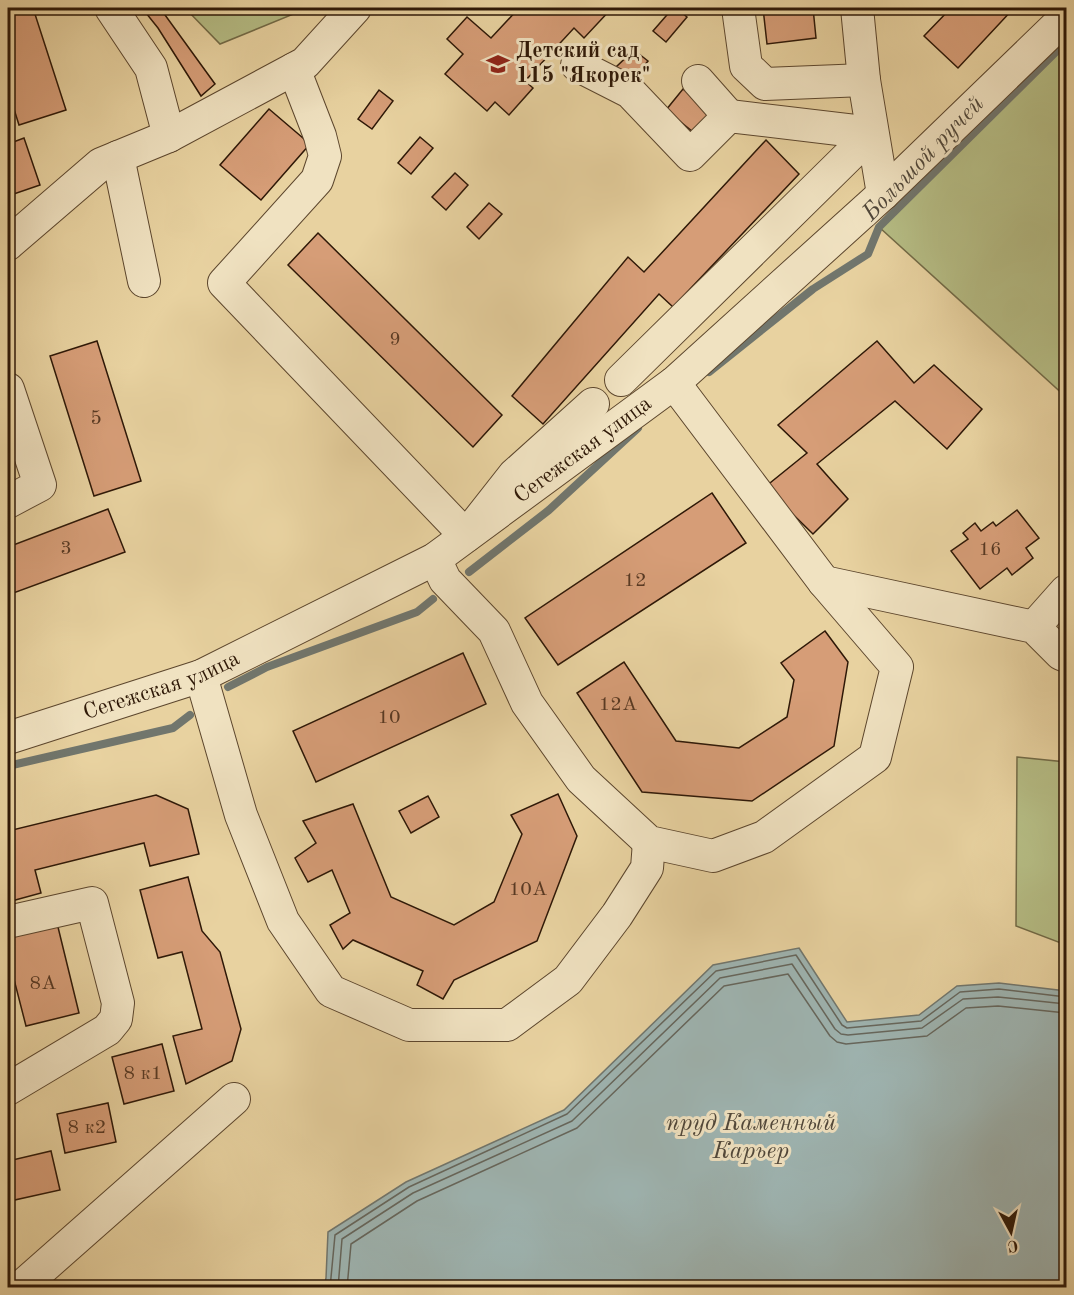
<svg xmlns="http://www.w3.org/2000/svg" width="1074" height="1295" font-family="'Old Standard TT',serif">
  <rect width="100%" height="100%" fill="#e8d2a0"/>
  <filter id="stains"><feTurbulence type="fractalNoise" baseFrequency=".00333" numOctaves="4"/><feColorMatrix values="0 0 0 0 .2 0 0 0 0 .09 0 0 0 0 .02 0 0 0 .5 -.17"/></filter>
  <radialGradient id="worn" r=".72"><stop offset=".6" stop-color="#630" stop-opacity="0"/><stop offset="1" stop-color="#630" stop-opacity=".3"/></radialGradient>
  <!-- green -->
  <g fill="#b5bc84" stroke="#726a46" stroke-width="1.5">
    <polygon points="185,8 303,8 301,11 220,44"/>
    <polygon points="1066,42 1066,397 879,227"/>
    <polygon points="1017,757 1066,762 1066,945 1016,926"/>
  </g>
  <!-- water -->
  <polygon fill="#9eb4b1" stroke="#71766d" stroke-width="1.5" points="799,948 847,1022 919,1015 957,986 999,983 1066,991 1066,1287 324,1287 326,1278 328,1232 406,1182 564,1110 713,965"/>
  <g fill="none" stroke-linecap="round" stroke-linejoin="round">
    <!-- shore -->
    <g stroke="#66665c" stroke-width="1.5">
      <polyline points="330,1288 335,1235 409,1187 567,1114 716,971 796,955 842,1025 847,1028 921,1021 960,992 999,989 1066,997"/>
      <polyline points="338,1288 342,1239 413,1193 572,1121 720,978 792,964 835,1029 841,1034 848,1035 922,1028 963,999 998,997 1066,1004"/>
      <polyline points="347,1288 351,1244 417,1201 577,1128 724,986 788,974 830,1036 837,1042 846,1044 927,1036 966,1008 998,1006 1066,1013"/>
    </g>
    <!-- stream -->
    <g stroke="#71766d" stroke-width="8">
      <polyline points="709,372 813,289 868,254 879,227 1066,42"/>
      <polyline points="469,572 549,510 638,428"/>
      <polyline points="228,687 267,667 417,612 433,599"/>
      <polyline points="8,766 173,728 190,715"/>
    </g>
  </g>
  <!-- building -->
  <g fill="#d69d77" stroke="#2e1807" stroke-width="1.5">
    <polygon points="8,8 33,8 66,110 19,125 8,90"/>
    <polygon points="142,8 160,8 215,84 201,96 158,28"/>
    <polygon points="519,8 612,8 584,38 574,28 525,81 533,88 509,115 495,102 487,111 445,74 463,54 447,39 467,17 491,38"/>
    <polygon points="673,8 676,8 687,17 666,42 653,31"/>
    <polygon points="763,8 813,8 816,38 767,44"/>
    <polygon points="951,8 1014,8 958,68 924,36"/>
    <polygon points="634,50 648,61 632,80 615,68"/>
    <polygon points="683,89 715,115 698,136 666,110"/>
    <polygon points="379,90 393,101 372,129 358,119"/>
    <polygon points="269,109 310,144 261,200 220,165"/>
    <polygon points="420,137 433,148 411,174 398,163"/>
    <polygon points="24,138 40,185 8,196 8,144"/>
    <polygon points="766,140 799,174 673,307 659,294 543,424 512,396 628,257 644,272"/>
    <polygon points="455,173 468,185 446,210 432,197"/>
    <polygon points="489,203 502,214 479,239 467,227"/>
    <polygon points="318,233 502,415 473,447 288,265"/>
    <polygon points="97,341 141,481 94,496 50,356"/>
    <polygon points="877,341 914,383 934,365 982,409 947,449 895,401 817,464 848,499 813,534 765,487 807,453 778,425"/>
    <polygon points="712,493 746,543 558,665 525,618"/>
    <polygon points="108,509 125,552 8,595 8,547"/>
    <polygon points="1017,510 1039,538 1026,548 1033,558 1012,575 1007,568 980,589 951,551 968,539 963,533 975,523 981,531 993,522 996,526"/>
    <polygon points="825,631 848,662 834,746 752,801 642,792 577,693 624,662 676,741 739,748 787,717 794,680 781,663"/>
    <polygon points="463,653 486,704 316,782 293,731"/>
    <polygon points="558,794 577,836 537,941 454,980 443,999 417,985 423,971 353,940 343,949 330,925 350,913 332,870 308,882 295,858 316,843 303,821 353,804 391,897 454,925 494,902 522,834 511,815"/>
    <polygon points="156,795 188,809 199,854 150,866 144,843 35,870 41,893 8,902 8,831"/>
    <polygon points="428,796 439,817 411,833 399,811"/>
    <polygon points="188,877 202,931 220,952 241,1029 232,1061 186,1084 173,1036 202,1029 182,952 158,958 140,890"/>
    <polygon points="57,923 79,1013 26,1026 8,956 8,934"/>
    <polygon points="162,1044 174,1091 124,1104 112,1057"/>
    <polygon points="108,1103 116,1142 65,1153 57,1114"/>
    <polygon points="51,1151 60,1190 10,1201 8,1189 8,1161"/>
  </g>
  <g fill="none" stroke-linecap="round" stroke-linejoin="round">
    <!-- minor casing -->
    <g stroke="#5c462d" stroke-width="34">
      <g id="minor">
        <polyline points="111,8 151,68 169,136"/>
        <polyline points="738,8 746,66 765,84 864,80"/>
        <polyline points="857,8 864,80 883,194"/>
        <polyline points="577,65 630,92 690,155 729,116 872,133"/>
        <polyline points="294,69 320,136 325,156 317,180 224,283 466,536 514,475 593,404"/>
        <polyline points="698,81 729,116"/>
        <polyline points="118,157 144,281"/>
        <polyline points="8,244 101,164 169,136 305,63 355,8"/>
        <polyline points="621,380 872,133"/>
        <polyline points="8,389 40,485 8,502"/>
        <polyline points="435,559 445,580 494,631 527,703 581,779 649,842 713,856 764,837 875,757 897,667 824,582 674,383"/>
        <polyline points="824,582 1034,627 1061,654 1066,656"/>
        <polyline points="1034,627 1066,591"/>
        <polyline points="201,676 241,815 283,921 331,991 409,1025 507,1025 568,980 617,915 647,868 649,842"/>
        <path id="s1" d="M8,738L201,676L435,559L674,383L883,194L1066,17"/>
        <polyline points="8,922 92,903 118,1003 116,1019 107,1030 8,1089"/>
        <polyline points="20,1288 234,1099"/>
      </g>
    </g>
    <!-- minor -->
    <use href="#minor" stroke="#f0e2c1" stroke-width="32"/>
  </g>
  <!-- icons -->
  <defs>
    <g id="school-bare" transform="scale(1.8)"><path d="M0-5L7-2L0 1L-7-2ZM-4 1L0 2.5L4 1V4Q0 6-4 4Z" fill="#8f2418" stroke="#f0e2c1" stroke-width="2.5" paint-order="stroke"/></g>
  </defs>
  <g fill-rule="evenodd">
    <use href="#school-bare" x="498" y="64"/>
  </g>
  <g text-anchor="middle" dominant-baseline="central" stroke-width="6" stroke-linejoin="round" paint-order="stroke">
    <!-- number labels -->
    <g font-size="20" fill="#583923">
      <text x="395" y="340">9</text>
      <text x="96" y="419">5</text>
      <text x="66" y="549">3</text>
      <text x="990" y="550">16</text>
      <text x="635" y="581">12</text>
      <text x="618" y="705">12А</text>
      <text x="389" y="718">10</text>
      <text x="528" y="890">10А</text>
      <text x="43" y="984">8А</text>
      <text x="143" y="1074">8 к1</text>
      <text x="87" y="1128">8 к2</text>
    </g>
    <!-- poi labels -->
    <g font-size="22" font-weight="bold" fill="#2e1807" stroke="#f0e2c1" text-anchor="start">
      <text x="516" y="51">Детский сад<tspan x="516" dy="25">115 "Якорек"</tspan></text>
    </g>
    <!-- street labels -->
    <g font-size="22" fill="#2e1807" stroke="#f0e2c1">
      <text stroke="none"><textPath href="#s1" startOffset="648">Сегежская улица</textPath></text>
      <text stroke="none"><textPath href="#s1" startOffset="162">Сегежская улица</textPath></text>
    </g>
    <!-- water labels -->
    <g font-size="24" font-style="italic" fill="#50473a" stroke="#f0e2c1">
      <text transform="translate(924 159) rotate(-46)">Большой ручей</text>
      <text x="751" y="1124">пруд Каменный<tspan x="751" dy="28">Карьер</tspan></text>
    </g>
  </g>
  <!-- margin -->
  <rect width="1074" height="1295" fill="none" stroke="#e8d2a0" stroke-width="30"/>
  <rect x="9" y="9" width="1056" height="1277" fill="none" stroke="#2e1807" stroke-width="3"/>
  <rect x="15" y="15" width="1044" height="1265" fill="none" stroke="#2e1807" stroke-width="1.5"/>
  <!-- north arrow -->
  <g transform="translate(1011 1232) rotate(172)" stroke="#f0e2c1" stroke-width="4.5" paint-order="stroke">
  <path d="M0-4.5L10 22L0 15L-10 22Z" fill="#2e1807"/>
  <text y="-9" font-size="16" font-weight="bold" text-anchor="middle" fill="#2e1807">С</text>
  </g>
  <rect width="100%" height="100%" filter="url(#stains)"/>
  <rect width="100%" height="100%" fill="url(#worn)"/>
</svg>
